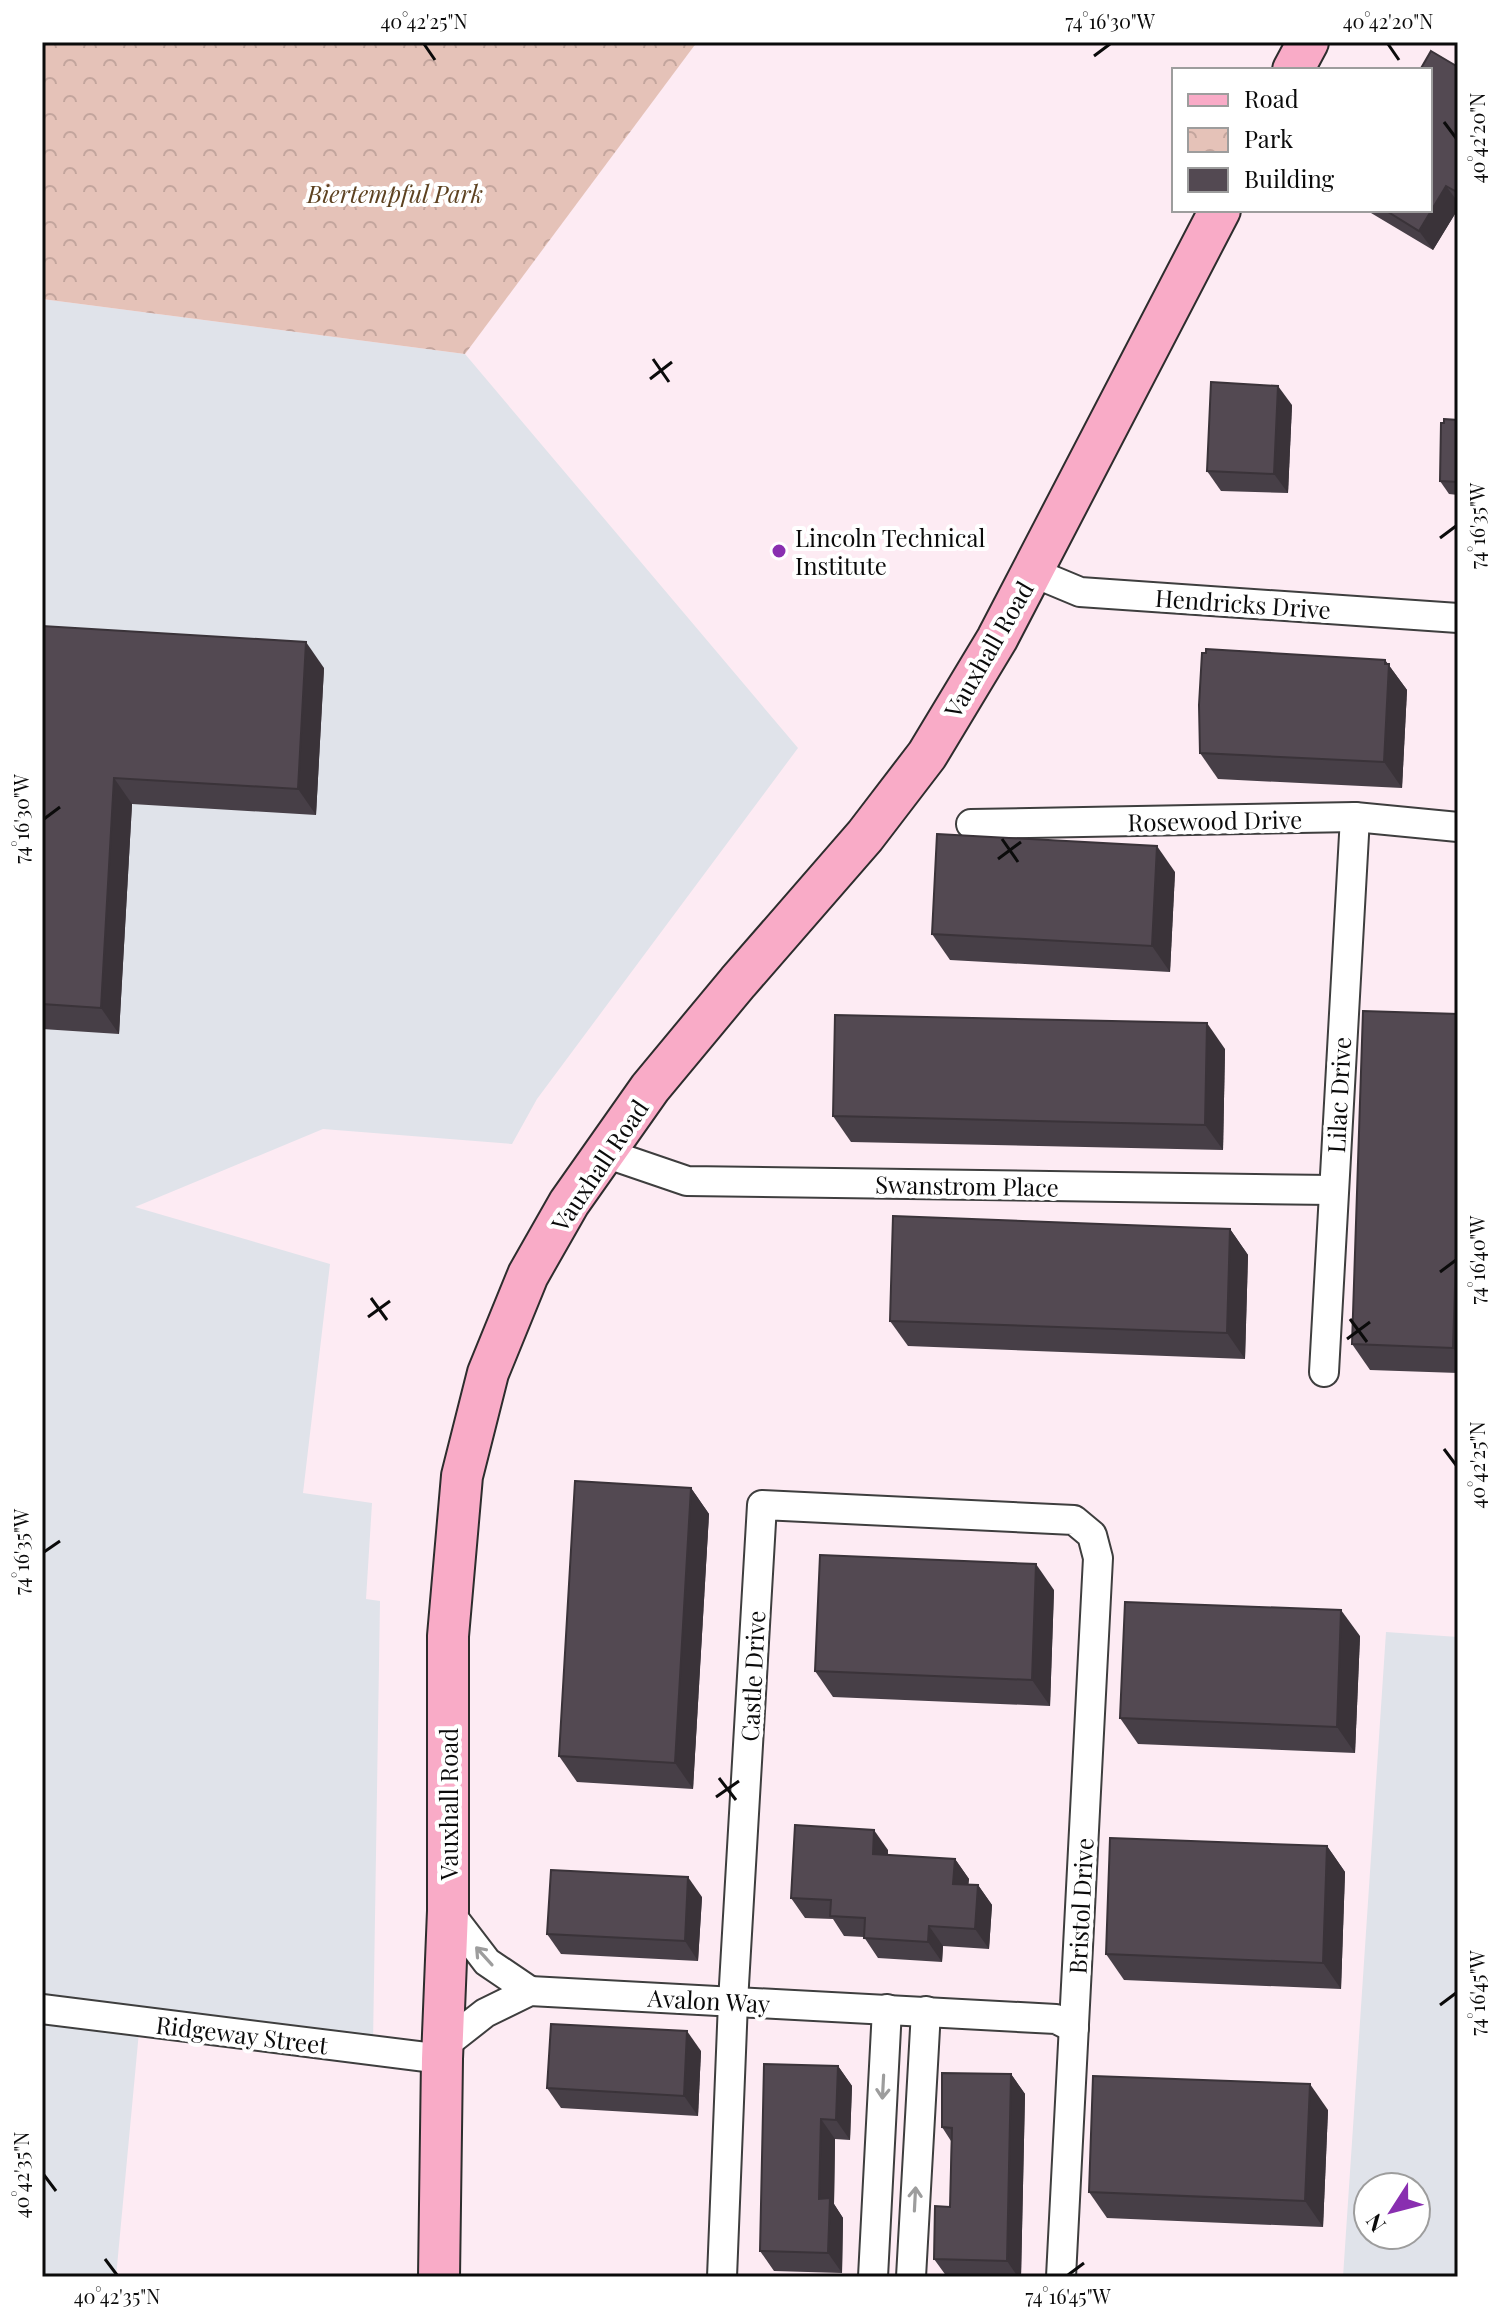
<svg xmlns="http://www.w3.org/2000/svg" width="1500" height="2319" font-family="'Playfair Display',serif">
  <defs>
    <pattern id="park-crowns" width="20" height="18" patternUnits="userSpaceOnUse" patternTransform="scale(2)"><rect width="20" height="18" fill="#e5c2b8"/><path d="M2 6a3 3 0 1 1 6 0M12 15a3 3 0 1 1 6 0" fill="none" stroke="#c3a59d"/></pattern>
  </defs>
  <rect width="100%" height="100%" fill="#fdebf3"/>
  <!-- industrial -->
  <g fill="#e0e3ea" fill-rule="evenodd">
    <polygon points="42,299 465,354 798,748 537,1099 512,1144 323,1129 135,1207 330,1264 303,1493 372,1503 366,1599 380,1601 373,2044 140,2021 116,2277 42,2277"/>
    <path d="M1386,1632L1458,1637V2277H1343ZM1368,2187H1416V2235H1368Z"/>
  </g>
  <!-- park -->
  <polygon fill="url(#park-crowns)" points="42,42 697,42 465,354 42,299"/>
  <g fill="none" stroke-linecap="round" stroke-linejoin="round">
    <!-- street casing -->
    <g stroke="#3e3e3e" stroke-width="32">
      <g id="street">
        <polyline points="1032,572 1080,592 1458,618"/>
        <polyline points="971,824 1355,817 1458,827"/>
        <polyline points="605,1153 687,1181 1332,1190"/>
        <polyline points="1324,1372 1355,817"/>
        <polyline points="448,1911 487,1962 530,1991"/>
        <polyline points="42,2009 442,2059"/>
        <polyline points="443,2046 485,2013 530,1991 1056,2019 1074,2028"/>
        <polyline points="722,2277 733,2002 762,1505 1074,1520 1092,1535 1098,1558 1061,2277"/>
        <polyline points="873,2277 887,2009"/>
        <polyline points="911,2277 926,2011"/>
      </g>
    </g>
    <!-- secondary casing -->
    <g stroke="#2d2d2d" stroke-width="44">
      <g id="secondary">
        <polyline points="1293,70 1308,42"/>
        <polyline points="439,2277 442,2059 448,1911 448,1636 462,1476 488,1373 528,1275 569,1203 650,1088 738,982 865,836 927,755 997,639 1220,210"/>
      </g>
    </g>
    <!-- street -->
    <use href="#street" stroke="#fff" stroke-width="28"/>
    <!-- secondary -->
    <use href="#secondary" stroke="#f9abc7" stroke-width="40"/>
  </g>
  <!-- wall -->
  <g fill="#473f47">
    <polygon points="1458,67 1458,209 1433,250 1366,210 1430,210"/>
    <polygon points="1292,405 1288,493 1221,491 1207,471"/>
    <polygon points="1458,420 1458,495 1449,494 1440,481"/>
    <polygon points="42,626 324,668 316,815 132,804 119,1034 42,1029"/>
    <polygon points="1385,660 1407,690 1402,788 1218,779 1200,753"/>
    <polygon points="1175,872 1170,972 950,960 932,934"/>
    <polygon points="1458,1014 1458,1373 1370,1370 1352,1344"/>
    <polygon points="1225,1049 1223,1150 851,1142 833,1116"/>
    <polygon points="1230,1229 1248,1255 1245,1359 908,1346 890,1321"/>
    <polygon points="691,1488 709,1514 693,1789 577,1782 559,1756"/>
    <polygon points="1054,1590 1050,1706 833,1697 815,1671"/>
    <polygon points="1360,1636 1355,1753 1138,1744 1120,1718"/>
    <polygon points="1327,1846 1345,1872 1341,1989 1124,1980 1106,1954"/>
    <polygon points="888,1850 888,1855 955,1859 969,1879 968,1884 978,1885 992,1905 989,1949 943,1946 942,1962 878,1958 864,1937 844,1936 833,1919 805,1918 791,1898"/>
    <polygon points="702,1897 698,1961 561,1954 547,1934"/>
    <polygon points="701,2051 698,2116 561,2108 547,2088"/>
    <polygon points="838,2066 852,2086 850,2140 835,2139 834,2204 843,2218 842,2273 774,2271 760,2251"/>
    <polygon points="1011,2074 1025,2094 1021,2277 947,2277 934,2259 950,2207 951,2141 942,2127"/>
    <polygon points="1328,2110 1323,2227 1107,2218 1089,2192"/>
  </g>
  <!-- shaded-wall -->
  <g fill="#3a3339">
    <polygon points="1446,186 1458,202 1458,209 1433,250 1419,231"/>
    <polygon points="1278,386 1292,405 1288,493 1274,474"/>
    <polygon points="306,642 324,668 316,815 298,789"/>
    <polygon points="1385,660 1407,690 1402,788 1384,762"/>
    <polygon points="114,778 132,804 119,1034 101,1008"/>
    <polygon points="1157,846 1175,872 1170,972 1152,946"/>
    <polygon points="1207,1023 1225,1049 1223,1150 1205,1125"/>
    <polygon points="1458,1195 1458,1355 1453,1348"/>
    <polygon points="1230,1229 1248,1255 1245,1359 1227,1333"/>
    <polygon points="691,1488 709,1514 693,1789 675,1763"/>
    <polygon points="1036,1564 1054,1590 1050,1706 1032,1680"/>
    <polygon points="1341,1610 1360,1636 1355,1753 1337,1727"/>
    <polygon points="874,1830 888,1850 887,1874 873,1854"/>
    <polygon points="1327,1846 1345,1872 1341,1989 1323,1963"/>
    <polygon points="955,1859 969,1879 967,1903 953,1884"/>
    <polygon points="688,1877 702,1897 698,1961 685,1941"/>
    <polygon points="978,1885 992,1905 989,1949 975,1929"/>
    <polygon points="929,1926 943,1946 942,1962 928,1942"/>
    <polygon points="687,2031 701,2051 698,2116 684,2096"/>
    <polygon points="838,2066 852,2086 850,2140 836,2120"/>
    <polygon points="1011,2074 1025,2094 1021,2277 1018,2277 1007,2261"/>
    <polygon points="1310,2084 1328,2110 1323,2227 1305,2201"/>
    <polygon points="821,2119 835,2139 834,2204 843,2218 842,2273 828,2253 819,2199"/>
  </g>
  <!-- building -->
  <g fill="#534952" stroke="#3a3339" stroke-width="2">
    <polygon points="1431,51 1458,67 1458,187 1455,191 1446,186 1419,231 1385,210 1430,210 1430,70 1420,70"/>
    <polygon points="1211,382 1278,386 1274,474 1207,471"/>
    <polygon points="1444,419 1458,420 1458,482 1440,481 1441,423 1444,423"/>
    <polygon points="42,626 306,642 298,789 114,778 101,1008 42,1004"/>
    <polygon points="1206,649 1385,660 1385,664 1389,664 1384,762 1200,753 1199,705 1202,653 1206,653"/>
    <polygon points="937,834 1157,846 1152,946 932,934"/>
    <polygon points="1363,1011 1458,1014 1458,1195 1453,1348 1352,1344"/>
    <polygon points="835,1015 1207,1023 1205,1125 833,1116"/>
    <polygon points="893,1216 1230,1229 1227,1333 890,1321"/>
    <polygon points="575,1481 691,1488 675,1763 559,1756"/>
    <polygon points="820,1555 1036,1564 1032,1680 815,1671"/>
    <polygon points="1125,1602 1341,1610 1337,1727 1120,1718"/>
    <polygon points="795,1825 874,1830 873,1854 955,1859 953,1884 978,1885 975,1929 929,1926 928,1942 864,1938 865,1918 830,1916 831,1900 791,1898"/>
    <polygon points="1110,1838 1327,1846 1323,1963 1106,1954"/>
    <polygon points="551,1870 688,1877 685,1941 547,1934"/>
    <polygon points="551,2024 687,2031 684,2096 547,2088"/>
    <polygon points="764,2064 838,2066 836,2120 821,2119 819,2199 830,2198 828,2253 760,2251"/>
    <polygon points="942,2073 1011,2074 1007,2261 934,2259 935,2206 950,2207 952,2128 942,2127"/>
    <polygon points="1093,2076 1310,2084 1305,2201 1089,2192"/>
    <polygon points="534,2275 562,2277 533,2277"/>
  </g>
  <!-- one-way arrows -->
  <defs><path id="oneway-shaft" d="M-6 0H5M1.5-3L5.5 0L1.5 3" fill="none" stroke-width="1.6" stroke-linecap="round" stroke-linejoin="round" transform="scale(2)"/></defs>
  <g stroke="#9d9d9d">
    <use href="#oneway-shaft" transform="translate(484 1956) rotate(-132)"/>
    <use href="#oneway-shaft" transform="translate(883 2087) rotate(93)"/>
    <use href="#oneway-shaft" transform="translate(915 2199) rotate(-87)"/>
  </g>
  <!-- ticks -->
  <path fill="none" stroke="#0b0b0b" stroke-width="3" d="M424,44L435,60M1388,44L1399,60M1094,56L1110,44M1444,122L1456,138M653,359L669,382M650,379L672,362M1440,538L1456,526M44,819L60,807M1002,839L1018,862M998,859L1021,842M1440,1272L1456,1260M371,1298L387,1320M368,1317L390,1301M1350,1319L1367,1342M1347,1339L1370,1322M1444,1449L1456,1465M44,1552L60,1541M719,1778L736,1800M716,1797L739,1781M1440,2005L1456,1993M44,2175L56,2191M105,2259L117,2275M1068,2275L1084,2263"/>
  <!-- markers -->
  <circle fill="#892fb0" stroke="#fff" stroke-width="3" cx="779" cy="551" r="8"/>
  <g text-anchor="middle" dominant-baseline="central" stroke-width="8" stroke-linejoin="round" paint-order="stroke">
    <!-- park labels -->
    <g font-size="24" font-style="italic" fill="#5d4221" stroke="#fff">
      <text x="395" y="193">Biertempful Park</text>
    </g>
    <!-- poi labels -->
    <g font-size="24" fill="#0b0b0b" stroke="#fff" text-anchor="start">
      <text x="795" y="537">Lincoln Technical<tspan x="795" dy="28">Institute</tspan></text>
    </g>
    <!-- street labels -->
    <g font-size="24" fill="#0b0b0b" stroke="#fff">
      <text transform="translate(1243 603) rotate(4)">Hendricks Drive</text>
      <text transform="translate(988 649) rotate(-60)">Vauxhall Road</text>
      <text transform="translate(1215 820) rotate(-1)">Rosewood Drive</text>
      <text transform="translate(1338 1095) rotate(-87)">Lilac Drive</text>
      <text transform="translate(599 1165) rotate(-56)">Vauxhall Road</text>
      <text transform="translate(967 1185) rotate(1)">Swanstrom Place</text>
      <text transform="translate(752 1676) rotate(-87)">Castle Drive</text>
      <text transform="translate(448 1804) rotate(-90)">Vauxhall Road</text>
      <text transform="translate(1080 1906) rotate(-87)">Bristol Drive</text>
      <text transform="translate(709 2000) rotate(3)">Avalon Way</text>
      <text transform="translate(242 2034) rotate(7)">Ridgeway Street</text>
    </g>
  </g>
  <!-- border -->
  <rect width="1500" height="2319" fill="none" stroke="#ffffff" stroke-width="88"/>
  <!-- legend -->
  <rect x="1172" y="68" width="260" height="144" fill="#ffffff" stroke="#9d9d9d" stroke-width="2"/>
  <rect x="1188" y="94" width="40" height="12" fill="#f9abc7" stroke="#9d9d9d" stroke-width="2"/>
  <text x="1244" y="108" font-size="24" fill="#0b0b0b">Road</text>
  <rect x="1188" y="128" width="40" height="24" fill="url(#park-crowns)" stroke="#9d9d9d" stroke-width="2"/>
  <text x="1244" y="148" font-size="24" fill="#0b0b0b">Park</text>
  <rect x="1188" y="168" width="40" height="24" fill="#534952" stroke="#9d9d9d" stroke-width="2"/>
  <text x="1244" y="188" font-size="24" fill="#0b0b0b">Building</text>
  <!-- north arrow -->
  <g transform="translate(1392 2211) rotate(234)"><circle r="38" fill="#ffffff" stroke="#9d9d9d" stroke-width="2"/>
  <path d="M0-6L14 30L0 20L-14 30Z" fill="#892fb0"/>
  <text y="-12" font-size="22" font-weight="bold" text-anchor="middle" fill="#0b0b0b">N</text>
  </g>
  <rect x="44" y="44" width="1412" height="2231" fill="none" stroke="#0b0b0b" stroke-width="3"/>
  <g font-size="20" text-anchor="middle" fill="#0b0b0b">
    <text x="424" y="29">40°42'25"N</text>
    <text x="1110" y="29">74°16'30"W</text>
    <text x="1388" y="29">40°42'20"N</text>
    <text transform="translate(1478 138) rotate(-90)" y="7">40°42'20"N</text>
    <text transform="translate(1478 526) rotate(-90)" y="7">74°16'35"W</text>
    <text transform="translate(22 819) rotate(-90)" y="7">74°16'30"W</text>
    <text transform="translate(1478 1260) rotate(-90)" y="7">74°16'40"W</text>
    <text transform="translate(1478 1465) rotate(-90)" y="7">40°42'25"N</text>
    <text transform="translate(22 1552) rotate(-90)" y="7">74°16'35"W</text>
    <text transform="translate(1478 1993) rotate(-90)" y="7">74°16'45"W</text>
    <text transform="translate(22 2175) rotate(-90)" y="7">40°42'35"N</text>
    <text x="117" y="2304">40°42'35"N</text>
    <text x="1068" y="2304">74°16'45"W</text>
  </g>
</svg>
